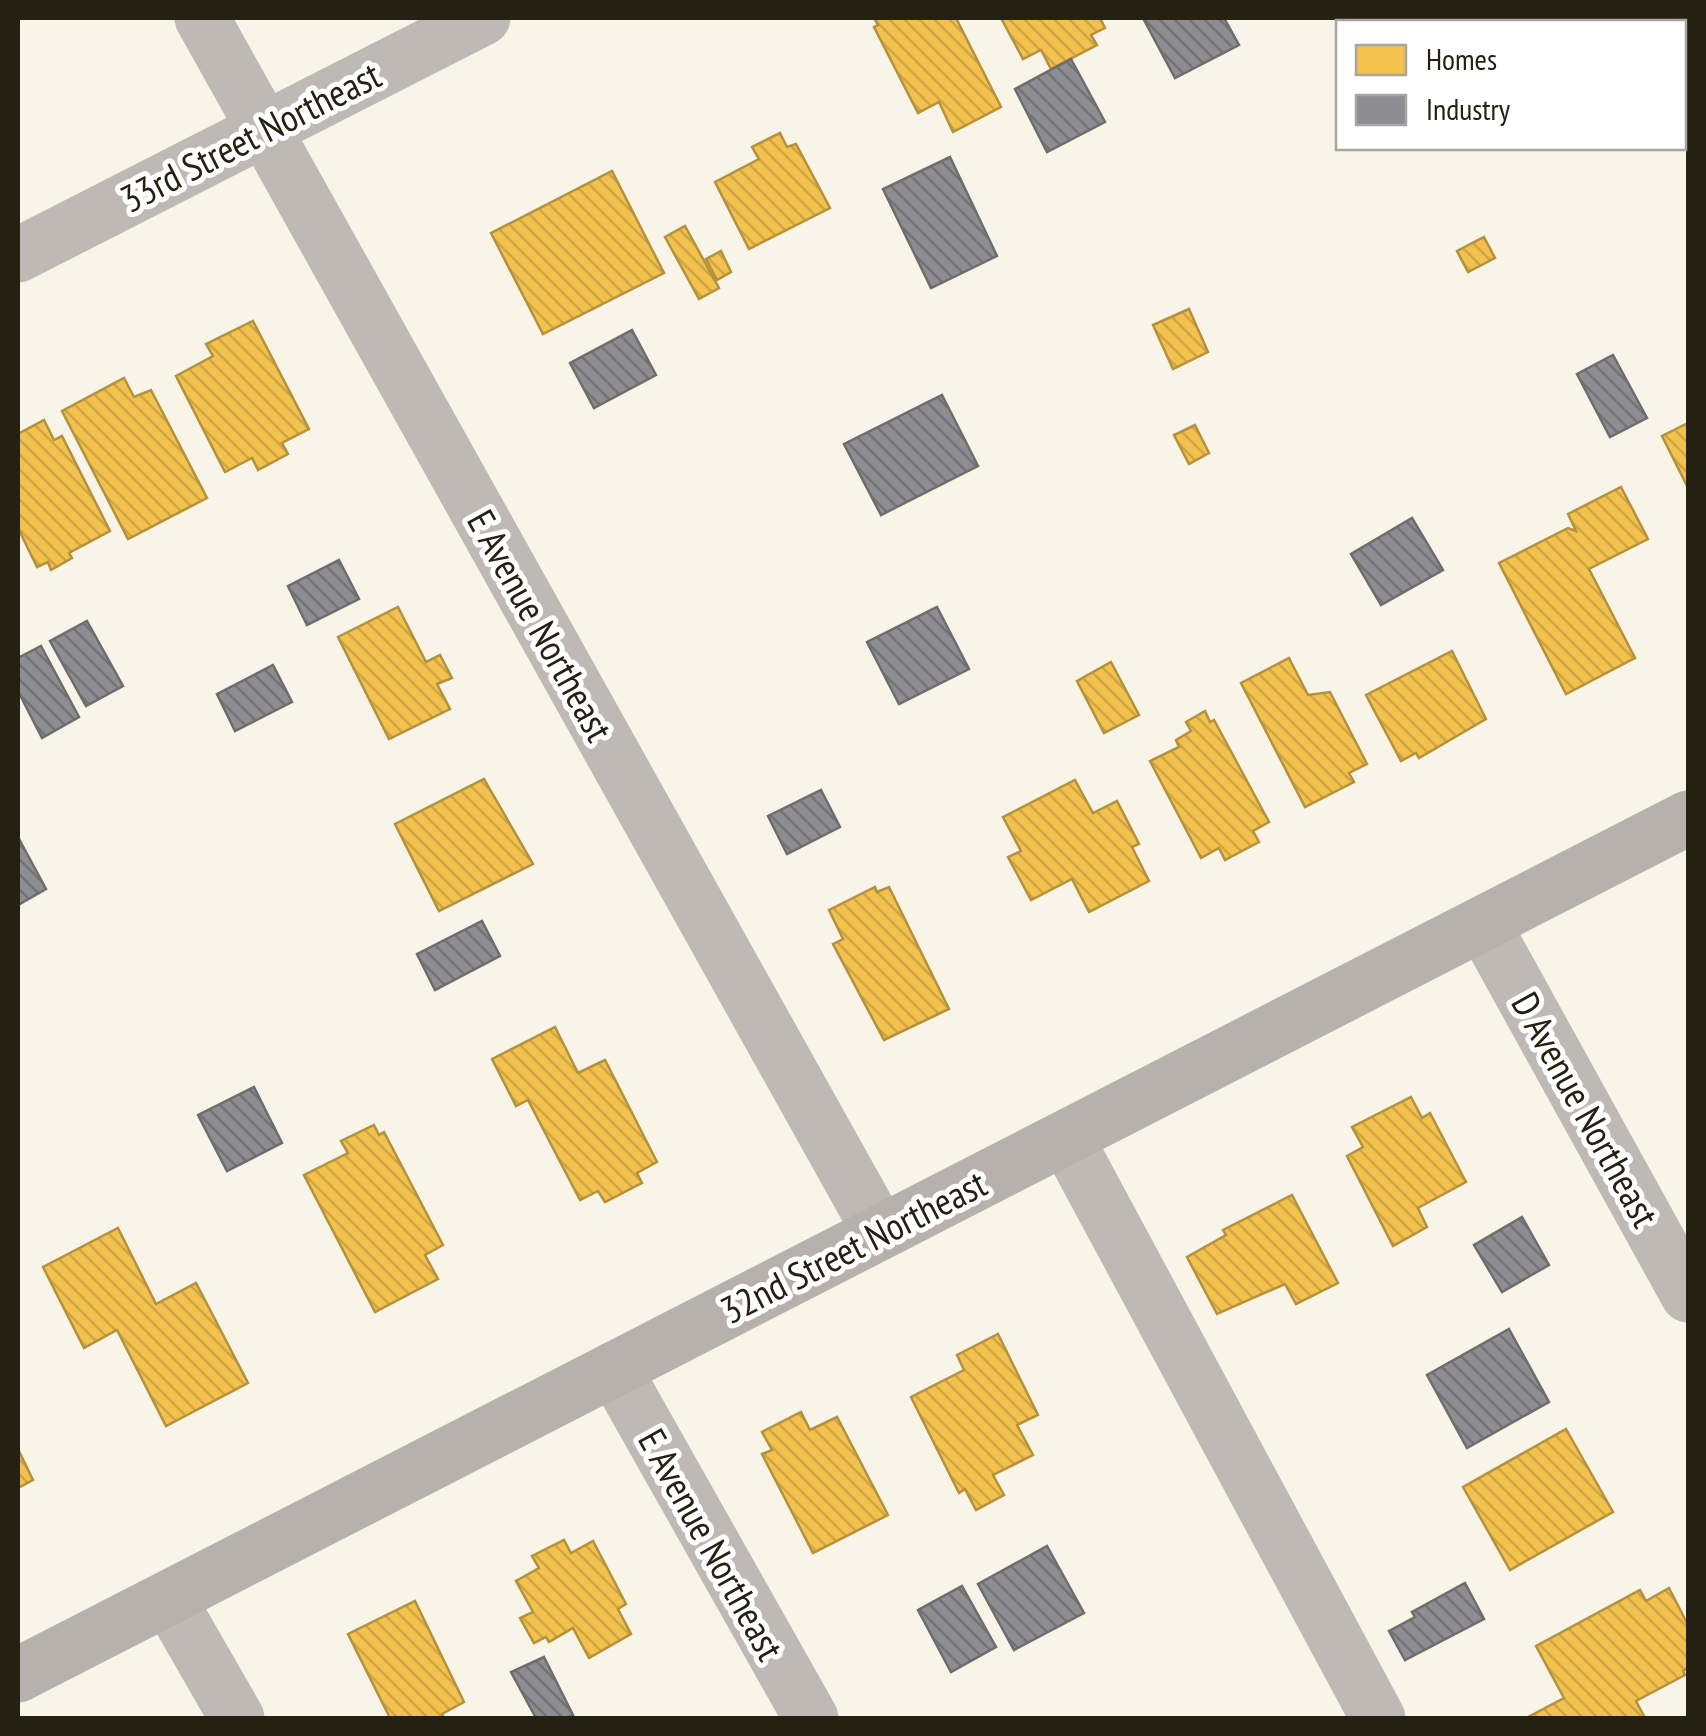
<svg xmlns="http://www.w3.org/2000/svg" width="1706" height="1736" font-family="'PT Sans Narrow',sans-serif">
  <defs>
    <pattern id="homes-back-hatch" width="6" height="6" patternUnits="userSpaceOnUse" patternTransform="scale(2.5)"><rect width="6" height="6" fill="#f2c14e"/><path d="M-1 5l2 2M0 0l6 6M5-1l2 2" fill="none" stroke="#cfa643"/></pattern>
    <pattern id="industry-back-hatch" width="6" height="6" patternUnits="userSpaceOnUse" patternTransform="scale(2.5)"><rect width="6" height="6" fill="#8d8d92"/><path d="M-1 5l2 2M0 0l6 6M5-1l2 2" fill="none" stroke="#737376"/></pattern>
  </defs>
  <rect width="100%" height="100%" fill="#f8f5e8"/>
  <!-- homes -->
  <g fill="url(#homes-back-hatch)" stroke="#b4913c" stroke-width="2.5">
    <polygon points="874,18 956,18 1001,107 953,132 939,102 918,113 874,27 878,25"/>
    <polygon points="1001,18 1100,18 1105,28 1091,35 1097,45 1051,69 1041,50 1023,59"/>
    <polygon points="780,133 787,147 796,144 830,208 749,249 715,182 759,159 752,147"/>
    <polygon points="612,171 664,273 543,334 491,233"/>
    <polygon points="685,226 719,288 699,299 665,237"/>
    <polygon points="1484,237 1495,258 1468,272 1457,251"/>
    <polygon points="721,251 731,272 717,280 706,259"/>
    <polygon points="1189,309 1208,352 1173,369 1153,325"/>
    <polygon points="253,321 309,429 282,443 288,454 258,470 252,458 225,472 176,376 213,356 206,344"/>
    <polygon points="124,378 134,397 151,390 207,498 128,539 62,411"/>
    <polygon points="44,420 54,440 62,436 110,531 69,553 72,558 51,570 48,562 37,567 18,528 18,434"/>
    <polygon points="1688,423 1688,488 1662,436"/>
    <polygon points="1195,425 1209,453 1189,464 1174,435"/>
    <polygon points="1621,487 1648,539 1589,569 1635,658 1566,694 1499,563 1568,528 1576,531 1568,514"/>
    <polygon points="398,607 426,662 440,655 452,678 437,684 450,709 389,739 338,637"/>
    <polygon points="1452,651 1486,719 1419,758 1416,753 1401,761 1366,695"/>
    <polygon points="1289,658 1308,695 1330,692 1367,764 1349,773 1354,782 1305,807 1241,683"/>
    <polygon points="1111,662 1139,715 1104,733 1077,681"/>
    <polygon points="1205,711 1210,722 1214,720 1269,822 1253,831 1259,842 1225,860 1219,848 1201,858 1150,761 1179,747 1176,740 1191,731 1186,722"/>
    <polygon points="484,779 533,864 439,911 395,824"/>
    <polygon points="1075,780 1093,813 1117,801 1139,844 1132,847 1149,881 1089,912 1072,879 1031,900 1008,857 1021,851 1003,817"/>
    <polygon points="875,887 877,892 889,887 949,1009 884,1040 833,944 843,939 829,910"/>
    <polygon points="555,1027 578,1073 605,1060 657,1162 637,1173 642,1183 605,1202 598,1191 580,1200 528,1100 516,1106 492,1059"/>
    <polygon points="1411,1097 1422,1118 1430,1113 1466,1182 1418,1208 1427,1227 1393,1246 1347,1156 1363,1147 1352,1127"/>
    <polygon points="374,1125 379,1135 384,1132 443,1245 425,1255 438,1279 375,1312 304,1175 348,1153 341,1141"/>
    <polygon points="1292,1195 1338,1283 1296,1304 1285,1284 1217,1314 1187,1257 1226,1235 1223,1230"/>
    <polygon points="118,1228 156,1304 196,1283 248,1383 166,1426 117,1330 84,1348 43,1267"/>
    <polygon points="998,1334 1038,1415 1017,1425 1033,1455 993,1475 1004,1495 976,1510 965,1489 959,1493 911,1397 964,1370 957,1355"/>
    <polygon points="801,1412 810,1430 837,1417 888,1515 813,1553 762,1454 772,1450 762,1432"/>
    <polygon points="1566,1429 1613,1512 1510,1570 1463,1487"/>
    <polygon points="18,1449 33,1480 18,1488"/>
    <polygon points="564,1540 571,1553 593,1541 626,1604 618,1609 631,1634 589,1658 573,1628 549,1642 546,1637 534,1643 520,1618 533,1612 516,1581 539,1568 532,1556"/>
    <polygon points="1669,1588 1688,1625 1688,1668 1683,1671 1685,1675 1636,1701 1645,1718 1526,1718 1564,1698 1536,1646 1640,1590 1646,1601"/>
    <polygon points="415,1601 464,1702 442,1714 444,1718 390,1718 348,1634"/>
  </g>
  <!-- industry -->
  <g fill="url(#industry-back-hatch)" stroke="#6e6c6c" stroke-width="2.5">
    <polygon points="1149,18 1224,18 1239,45 1175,78 1144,20"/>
    <polygon points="1071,59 1105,122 1047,152 1015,89"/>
    <polygon points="950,157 997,256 931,288 883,189"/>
    <polygon points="632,330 656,375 594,408 570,363"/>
    <polygon points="1613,355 1647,418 1610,437 1577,374"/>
    <polygon points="942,395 978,466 881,515 844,444"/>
    <polygon points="1412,518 1443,570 1381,605 1351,554"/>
    <polygon points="339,560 359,599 307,625 288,586"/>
    <polygon points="937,607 969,669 899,704 867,642"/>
    <polygon points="87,621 123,686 86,706 50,641"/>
    <polygon points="41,646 79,717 42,738 18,691 18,658"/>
    <polygon points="273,665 292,702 235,731 217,694"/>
    <polygon points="821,790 840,827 787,854 768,816"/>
    <polygon points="18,837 46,889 18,905"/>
    <polygon points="482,921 500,956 435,990 417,954"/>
    <polygon points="254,1087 282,1143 227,1171 198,1115"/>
    <polygon points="1522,1217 1549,1265 1502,1292 1474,1245"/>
    <polygon points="1509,1329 1549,1402 1467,1448 1427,1375"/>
    <polygon points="1047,1546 1084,1613 1014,1650 978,1584"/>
    <polygon points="1465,1583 1484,1619 1405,1660 1389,1631 1415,1617 1412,1612"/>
    <polygon points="962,1586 996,1647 951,1672 918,1610"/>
    <polygon points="544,1657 573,1715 566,1718 536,1718 511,1672"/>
  </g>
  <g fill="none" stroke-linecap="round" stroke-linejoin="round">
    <!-- minor -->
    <g stroke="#beb9b5" stroke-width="55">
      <polyline points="202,18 880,1232"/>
      <polyline points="18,255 483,18"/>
      <polyline points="1483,924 1688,1295"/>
      <polyline points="1066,1138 1378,1718"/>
      <polyline points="614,1369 811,1718"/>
      <polyline points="168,1598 237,1718"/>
    </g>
    <!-- major -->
    <polyline stroke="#b7b0ac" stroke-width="55" points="18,1675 1688,818"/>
  </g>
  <g text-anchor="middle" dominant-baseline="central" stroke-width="10" stroke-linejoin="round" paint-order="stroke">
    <!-- street labels -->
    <g font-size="38" fill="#242012" stroke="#fff">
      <text transform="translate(250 136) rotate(-27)">33rd Street Northeast</text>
      <text transform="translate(541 625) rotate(61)">E Avenue Northeast</text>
      <text transform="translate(1586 1109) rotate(61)">D Avenue Northeast</text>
      <text transform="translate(853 1246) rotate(-27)">32nd Street Northeast</text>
      <text transform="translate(712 1544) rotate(61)">E Avenue Northeast</text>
    </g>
  </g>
  <!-- border -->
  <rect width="1706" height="1736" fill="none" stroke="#242012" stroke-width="40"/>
  <!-- legend -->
  <rect x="1336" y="20" width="350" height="130" fill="#ffffff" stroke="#a7a6a0" stroke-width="2.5"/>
  <rect x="1356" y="45" width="50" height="30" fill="#f2c14e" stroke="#a7a6a0" stroke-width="2.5"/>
  <text x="1426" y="70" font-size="30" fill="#242012">Homes</text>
  <rect x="1356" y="95" width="50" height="30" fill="#8d8d92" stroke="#a7a6a0" stroke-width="2.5"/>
  <text x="1426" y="120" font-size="30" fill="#242012">Industry</text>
</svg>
